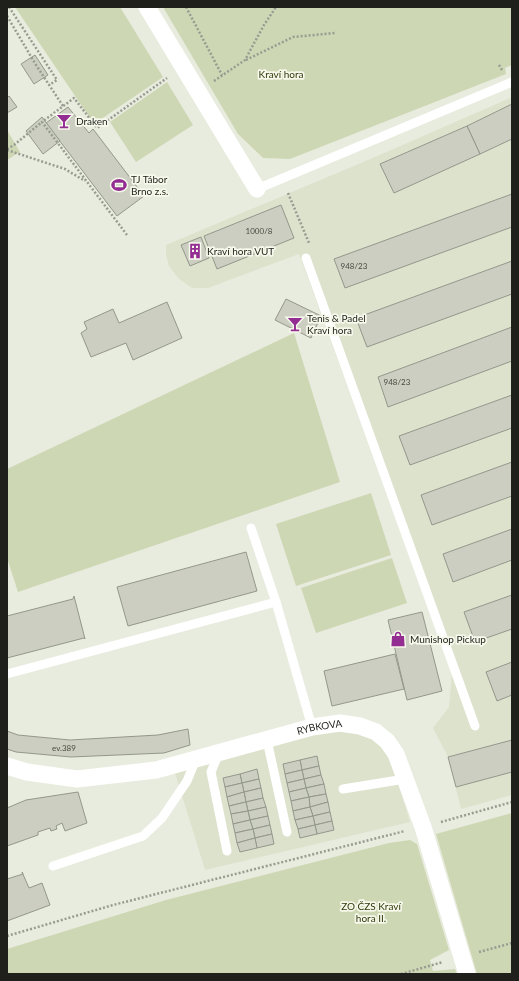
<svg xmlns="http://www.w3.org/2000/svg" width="519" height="981" font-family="Lato,sans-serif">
  <rect width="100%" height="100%" fill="#e8ecde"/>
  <!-- built -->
  <g fill="#dde2cd">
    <polygon points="512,97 512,795 461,809 448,757 433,728 449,707 452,673 299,254 208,288 192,288 179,279 169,266 166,255 166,245 375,157"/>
    <polygon points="347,731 370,737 390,756 410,822 205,870 175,773 324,732"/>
  </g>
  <!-- green -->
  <g fill="#ced7b4">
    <polygon points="15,7 120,7 163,77 94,124"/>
    <polygon points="163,7 512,7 512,65 505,68 506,74 290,159 263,158 238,134"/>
    <polygon points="167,82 193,125 136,162 110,122"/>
    <polygon points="7,130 20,152 7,160"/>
    <polygon points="294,333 340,482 18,592 7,558 7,469"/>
    <polygon points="371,493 391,555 296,586 276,524"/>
    <polygon points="392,558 407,603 316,633 301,588"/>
    <polygon points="512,813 512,974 477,974 436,834"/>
    <polygon points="410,840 417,844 449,950 430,960 433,971 455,969 457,974 7,974 7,949 166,900 389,843"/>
  </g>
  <!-- building -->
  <g fill="#cbcec1" stroke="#94978b">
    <polygon points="35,55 48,75 34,84 21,64"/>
    <polygon points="9,96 17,107 7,113 7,98"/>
    <polygon points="512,104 512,139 480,154 467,126"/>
    <polygon points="68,107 89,133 93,129 144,196 117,216 46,123"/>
    <polygon points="42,117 60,141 43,154 26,131"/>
    <polygon points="467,126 480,154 394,193 380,164"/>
    <polygon points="512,194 512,227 345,288 334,259"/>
    <polygon points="281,205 294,238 217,269 204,236"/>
    <polygon points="201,237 209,258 190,266 181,245"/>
    <polygon points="512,261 512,294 367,347 356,318"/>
    <polygon points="286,299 321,316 311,338 275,320"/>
    <polygon points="167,302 182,338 133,360 126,343 91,357 81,333 87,329 84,322 113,309 119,323"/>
    <polygon points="512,327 512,361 388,407 378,377"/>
    <polygon points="512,395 512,428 410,465 399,436"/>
    <polygon points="512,462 512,496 432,525 421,495"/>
    <polygon points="512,529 512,560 453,582 443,554"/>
    <polygon points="246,552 257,591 128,626 117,587"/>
    <polygon points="512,595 512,629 475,642 464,612"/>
    <polygon points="74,596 85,639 84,638 7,658 7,616 73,599"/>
    <polygon points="422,612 442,691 407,700 388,620"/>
    <polygon points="395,654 404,689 332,706 324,671"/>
    <polygon points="512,662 512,695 497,701 486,672"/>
    <polygon points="188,729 190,745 164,753 71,757 16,752 7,749 7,731 18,735 70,740 158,735"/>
    <polygon points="512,740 512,772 456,787 448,757"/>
    <polygon points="317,756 319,766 302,770 300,760"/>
    <polygon points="300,760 302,770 285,774 283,764"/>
    <polygon points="319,766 321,775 304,779 302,770"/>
    <polygon points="257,769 259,779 242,783 240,774"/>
    <polygon points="302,770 304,779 287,783 285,774"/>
    <polygon points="240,774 242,783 225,787 223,778"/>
    <polygon points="321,775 324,784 306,788 304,779"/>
    <polygon points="259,779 261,788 244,792 242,783"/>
    <polygon points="304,779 306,788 289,792 287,783"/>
    <polygon points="242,783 244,792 227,797 225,787"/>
    <polygon points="324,784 326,794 309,797 306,788"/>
    <polygon points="261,788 263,798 246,802 244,792"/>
    <polygon points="306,788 309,797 291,801 289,792"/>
    <polygon points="78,792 87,823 65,831 62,823 56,826 57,829 51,831 50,828 38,832 38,835 7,846 7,808 26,800"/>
    <polygon points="244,792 246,802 229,806 227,797"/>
    <polygon points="326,794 328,802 310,807 309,797"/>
    <polygon points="309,797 310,807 293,811 291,801"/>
    <polygon points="263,798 266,807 248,811 246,802"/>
    <polygon points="246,802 248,811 231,814 229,806"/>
    <polygon points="328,802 330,812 313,816 310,807"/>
    <polygon points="266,807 268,816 250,820 248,811"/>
    <polygon points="310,807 313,816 295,820 293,811"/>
    <polygon points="248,811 250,820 233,824 231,814"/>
    <polygon points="330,812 332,821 315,825 313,816"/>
    <polygon points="268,816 270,825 253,829 250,820"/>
    <polygon points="313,816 315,825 298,829 295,820"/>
    <polygon points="250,820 253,829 235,833 233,824"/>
    <polygon points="332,821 334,830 317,834 315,825"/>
    <polygon points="270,825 272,834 255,838 253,829"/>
    <polygon points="315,825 317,834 300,838 298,829"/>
    <polygon points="253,829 255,838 237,843 235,833"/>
    <polygon points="272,834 274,844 257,848 255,838"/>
    <polygon points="255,838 257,848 240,852 237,843"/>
    <polygon points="22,872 29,888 42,883 50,905 7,921 7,879 23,874"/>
  </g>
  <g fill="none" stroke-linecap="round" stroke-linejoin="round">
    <!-- path -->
    <g stroke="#989b91" stroke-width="2.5" stroke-dasharray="2 2" stroke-linecap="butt">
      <polyline points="9,7 57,80 49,85"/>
      <polyline points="186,7 222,75"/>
      <polyline points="7,16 36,65 63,106"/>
      <polyline points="246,60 293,37 335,33"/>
      <polyline points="499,65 502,70"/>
      <polyline points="214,81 245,60 264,25 276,7"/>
      <polyline points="7,149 14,145 42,122"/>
      <polyline points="7,150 65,169 85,181"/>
      <polyline points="288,193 309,243"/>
      <polyline points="127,235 42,122 74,98 97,128 167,78"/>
      <polyline points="441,822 512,802"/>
      <polyline points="7,936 113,905 405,831"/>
      <polyline points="479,952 512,943"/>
      <polyline points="401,974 443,962"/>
    </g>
    <!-- service -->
    <g stroke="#fff" stroke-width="9">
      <polyline points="257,189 512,82"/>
      <polyline points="306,258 475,726"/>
      <polyline points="251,528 276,602"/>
      <polyline points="7,674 276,602 312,727"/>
      <polyline points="267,740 287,832"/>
      <polyline points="219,753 211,772 227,851"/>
      <polyline points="343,789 405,779"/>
      <polyline points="53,866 143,836 162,818 187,781 196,759"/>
    </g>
    <!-- minor -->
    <g stroke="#fff" stroke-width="17">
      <polyline points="147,7 257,189"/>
      <path id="s1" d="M7,766L27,772L77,779L156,770L312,727L340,723L360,726L376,732L387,741L396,754L423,827L467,974"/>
    </g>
  </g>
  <!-- icons -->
  <defs>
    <g id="bar-bare" transform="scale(1.2)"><path d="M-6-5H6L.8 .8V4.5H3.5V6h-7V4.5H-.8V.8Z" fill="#932d92" stroke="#f6f9eb" stroke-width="2.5" paint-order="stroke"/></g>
    <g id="stadium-bare" transform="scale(1.2)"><path d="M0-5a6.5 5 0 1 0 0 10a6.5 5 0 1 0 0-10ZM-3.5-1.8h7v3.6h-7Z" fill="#932d92" stroke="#f6f9eb" stroke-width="2.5" paint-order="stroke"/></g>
    <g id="building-bare" transform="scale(1.2)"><path d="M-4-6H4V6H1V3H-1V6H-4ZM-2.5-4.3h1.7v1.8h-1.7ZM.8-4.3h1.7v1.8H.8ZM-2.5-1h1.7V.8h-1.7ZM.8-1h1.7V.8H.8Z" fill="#932d92" stroke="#f6f9eb" stroke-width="2.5" paint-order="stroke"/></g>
    <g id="shop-bare" transform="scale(1.2)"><path d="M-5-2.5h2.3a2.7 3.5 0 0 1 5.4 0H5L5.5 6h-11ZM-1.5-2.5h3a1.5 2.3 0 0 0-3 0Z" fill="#932d92" stroke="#f6f9eb" stroke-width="2.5" paint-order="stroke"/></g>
  </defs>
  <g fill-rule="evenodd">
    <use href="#bar-bare" x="64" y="121"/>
    <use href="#stadium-bare" x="119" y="185"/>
    <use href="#building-bare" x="195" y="251"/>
    <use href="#bar-bare" x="295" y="324"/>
    <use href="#shop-bare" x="398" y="639"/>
  </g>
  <g text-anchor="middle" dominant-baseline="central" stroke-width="3.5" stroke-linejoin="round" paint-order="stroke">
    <!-- number labels -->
    <g font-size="8" fill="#4a4c44">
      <text x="259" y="231">1000/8</text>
      <text x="354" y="266">948/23</text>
      <text x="397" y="382">948/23</text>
      <text x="64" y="748">ev.389</text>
    </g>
    <!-- park labels -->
    <g font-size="10" fill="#303809" stroke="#f6f9eb">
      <text x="281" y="74">Kraví hora</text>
      <text x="371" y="906">ZO ČZS Kraví<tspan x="371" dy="12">hora II.</tspan></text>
    </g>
    <!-- poi labels -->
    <g font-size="10" fill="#1f201b" stroke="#f6f9eb" text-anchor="start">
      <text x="76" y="121">Draken</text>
      <text x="131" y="179">TJ Tábor<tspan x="131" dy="12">Brno z.s.</tspan></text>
      <text x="207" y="251">Kraví hora VUT</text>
      <text x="307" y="318">Tenis &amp; Padel<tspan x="307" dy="12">Kraví hora</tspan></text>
      <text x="410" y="639">Munishop Pickup</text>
    </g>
    <!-- street labels -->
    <g font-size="10" fill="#1f201b" stroke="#f6f9eb">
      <text stroke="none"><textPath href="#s1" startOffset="320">RYBKOVA</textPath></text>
    </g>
  </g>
  <!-- border -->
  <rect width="519" height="981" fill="none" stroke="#1f201b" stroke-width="16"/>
</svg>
